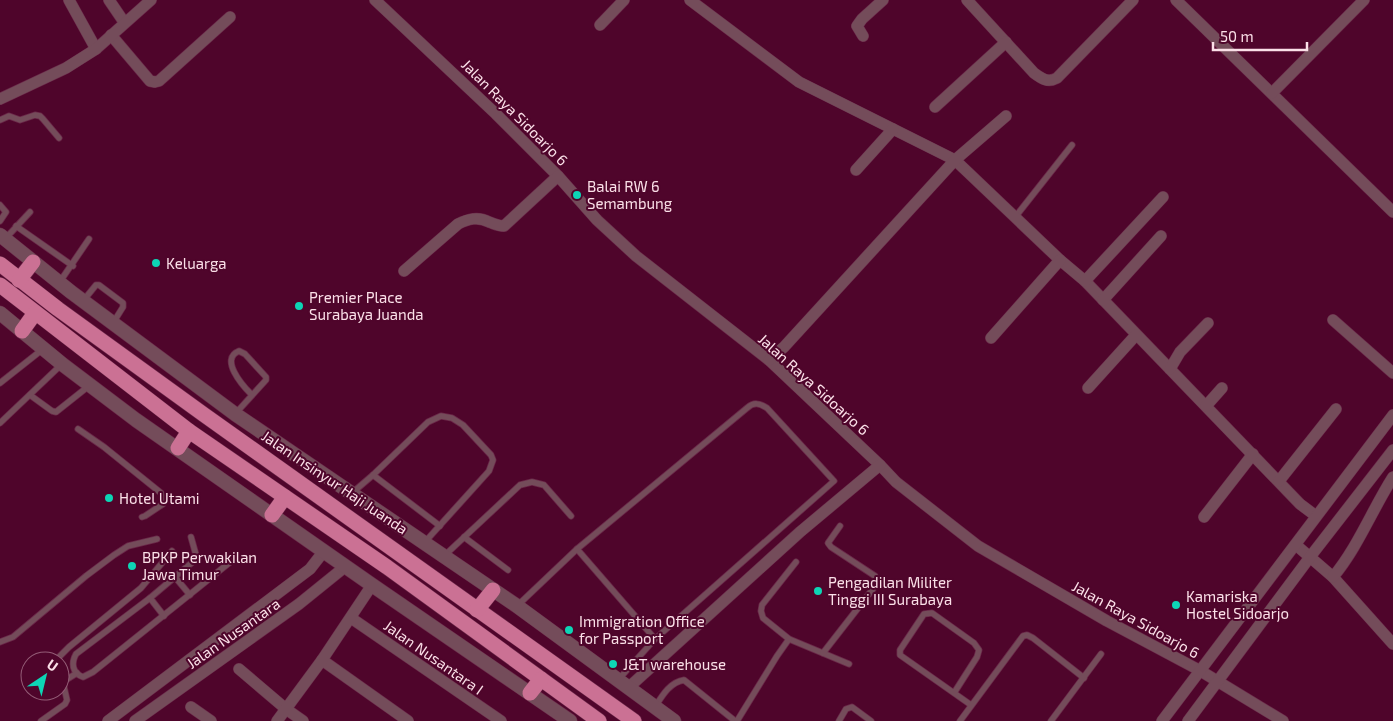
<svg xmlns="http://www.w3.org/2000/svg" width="1393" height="721" font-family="'Exo 2',sans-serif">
  <rect width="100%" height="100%" fill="#4f052b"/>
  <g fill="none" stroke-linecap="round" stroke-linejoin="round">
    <!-- service casing -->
    <g stroke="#6b2849" stroke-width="7">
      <g id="service">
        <polyline points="0,120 9,116 20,120 35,115 40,116 43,119 59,138"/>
        <polyline points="0,205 6,212 0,221"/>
        <polyline points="1016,216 1072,145"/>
        <polyline points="16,226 73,266"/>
        <polyline points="5,239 30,212"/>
        <polyline points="59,283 89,239"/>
        <polyline points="83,301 96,285 99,285 123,303 123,307 113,323"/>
        <polyline points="0,383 43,349"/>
        <polyline points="30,395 52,411 56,412 90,385"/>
        <path d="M235,414L266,380V377L245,354L239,351C219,359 243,386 251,394"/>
        <polyline points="0,423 62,364"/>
        <polyline points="78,429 104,447 161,493 163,497 163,504 145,516 142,517"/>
        <polyline points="373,475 440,526"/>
        <polyline points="352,493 373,475 428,422 441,416 452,418 463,425 491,455 493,460 489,471 424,543"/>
        <path d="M191,537L196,555L195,560L150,598L76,654C71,663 72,673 83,677L93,672L234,559"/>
        <polyline points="464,537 508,570"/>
        <polyline points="577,549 655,639"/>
        <polyline points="444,556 520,485 532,482 544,485 571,516"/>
        <polyline points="796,562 762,605 761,611 763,618 789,639 849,664"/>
        <polyline points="175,577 190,595"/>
        <polyline points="150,598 164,616"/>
        <path d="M517,606L577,549L747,408C754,402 759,403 767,408L834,481L655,639L618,680"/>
        <polyline points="0,642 13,637 86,576 114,555 128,546 157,539"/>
        <polyline points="823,653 876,585 875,576 831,547 828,543 840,526"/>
        <polyline points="55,661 69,647 141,588 172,551"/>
        <polyline points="61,683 77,673"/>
        <polyline points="954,693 977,657 979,650 974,643 932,613 924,614 900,650 900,655 971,705"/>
        <path d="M655,707C662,696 670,682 684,680L735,721"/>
        <polyline points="41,721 65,704 67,700 64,687 60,682"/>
        <polyline points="737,721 777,656 789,639"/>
        <polyline points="839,721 846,709 852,707 871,721"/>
        <polyline points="960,721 1023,636 1027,635 1033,638 1084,678"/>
        <polyline points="1051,721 1101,654"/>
      </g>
    </g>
    <!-- minor casing -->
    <g stroke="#6b2849" stroke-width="12">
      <g id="minor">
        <polyline points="69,0 96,49"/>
        <polyline points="109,0 124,22"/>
        <polyline points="375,0 496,114 558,176 597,220 636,256 769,360 880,465 896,482 978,546 1107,621 1199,670 1283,721"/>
        <polyline points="690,0 799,82 955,160 1060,260 1085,281 1300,504 1316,516"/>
        <path d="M967,0L1034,73C1042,79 1048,83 1057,78L1133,0"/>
        <polyline points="1176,0 1393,212"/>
        <polyline points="600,25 624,0"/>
        <polyline points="111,35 150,81 155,82 159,81 230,17"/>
        <polyline points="863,36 857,26 862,19 883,0"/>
        <polyline points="1272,93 1364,0"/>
        <polyline points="0,99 66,68 96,49 151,0"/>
        <polyline points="935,107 1006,42"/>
        <polyline points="856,170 893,129"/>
        <path d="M404,271L458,224C468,219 478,216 489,222C495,224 498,226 504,226L558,176"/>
        <polyline points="1085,281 1163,197"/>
        <polyline points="1103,300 1161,236"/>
        <polyline points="1333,320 1393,373"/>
        <polyline points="991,338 1060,260"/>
        <polyline points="769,360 784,347 955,160 1006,116"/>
        <polyline points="1170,369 1180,352 1208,323"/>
        <polyline points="1088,388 1136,335"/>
        <polyline points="1206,406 1222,388"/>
        <polyline points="1279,481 1336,409"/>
        <polyline points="1204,517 1253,454"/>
        <polyline points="1296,545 1333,577 1393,644"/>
        <path d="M1333,577C1358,547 1372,510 1393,477"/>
        <polyline points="351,618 501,721"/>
        <polyline points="322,660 408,721"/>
        <polyline points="239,669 286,709 303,721"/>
        <polyline points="628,688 800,532 880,465"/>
        <polyline points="191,707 211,721"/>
        <polyline points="108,721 310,569 324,551"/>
        <polyline points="135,721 299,604 346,566"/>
        <polyline points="277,721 322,660 372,585"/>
        <polyline points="1162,721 1393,415"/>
        <polyline points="1188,721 1310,557 1393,450"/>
      </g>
    </g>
    <!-- tertiary casing -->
    <g stroke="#6b2849" stroke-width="15">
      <g id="tertiary">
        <polyline points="0,235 71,292 235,414 517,606 674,721"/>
        <polyline points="0,313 62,364 136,420 372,585 570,721"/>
      </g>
    </g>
    <!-- trunk casing -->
    <g stroke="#6b2849" stroke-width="16">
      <g id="trunk">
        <polyline points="0,264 58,309 203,414 634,721"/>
        <polyline points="19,280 33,262"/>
        <polyline points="0,285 189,431 387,567 599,721"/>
        <polyline points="22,331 35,313"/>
        <polyline points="178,448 189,431"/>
        <polyline points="272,515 285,497"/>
        <polyline points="477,610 493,590"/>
        <polyline points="530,693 541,679"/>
      </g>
    </g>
    <!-- service -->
    <use href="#service" stroke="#744c5a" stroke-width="5.5"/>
    <!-- minor -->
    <use href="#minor" stroke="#744c5a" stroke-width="11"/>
    <!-- tertiary -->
    <use href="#tertiary" stroke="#744c5a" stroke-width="14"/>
    <!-- trunk -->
    <use href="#trunk" stroke="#cb7194" stroke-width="15"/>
  </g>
  <!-- markers -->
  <g fill="#0dd5b5" stroke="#4f052b" stroke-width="2">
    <circle cx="577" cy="195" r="5"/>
    <circle cx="156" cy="263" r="5"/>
    <circle cx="299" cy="306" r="5"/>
    <circle cx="109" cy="498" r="5"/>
    <circle cx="132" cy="566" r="5"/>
    <circle cx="818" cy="591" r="5"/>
    <circle cx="1176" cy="605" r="5"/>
    <circle cx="569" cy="630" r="5"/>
    <circle cx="613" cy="664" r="5"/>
  </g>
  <g text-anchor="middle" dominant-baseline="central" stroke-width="4" stroke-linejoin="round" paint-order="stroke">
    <!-- street labels -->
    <g font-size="15" fill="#fbe0e8" stroke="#4f052b">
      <text transform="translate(515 112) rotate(45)">Jalan Raya Sidoarjo 6</text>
      <text transform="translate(814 384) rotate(42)">Jalan Raya Sidoarjo 6</text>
      <text transform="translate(335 482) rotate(34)">Jalan Insinyur Haji Juanda</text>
      <text transform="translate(1136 619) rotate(29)">Jalan Raya Sidoarjo 6</text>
      <text transform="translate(233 633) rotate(-35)">Jalan Nusantara</text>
      <text transform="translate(434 657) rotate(35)">Jalan Nusantara I</text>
    </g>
    <!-- poi labels -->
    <g font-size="15" fill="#fbe0e8" stroke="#4f052b" text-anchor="start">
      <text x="587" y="186">Balai RW 6<tspan x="587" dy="17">Semambung</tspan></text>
      <text x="166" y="263">Keluarga</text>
      <text x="309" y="297">Premier Place<tspan x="309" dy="17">Surabaya Juanda</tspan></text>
      <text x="119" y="498">Hotel Utami</text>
      <text x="142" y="557">BPKP Perwakilan<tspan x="142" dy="17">Jawa Timur</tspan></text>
      <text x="828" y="582">Pengadilan Militer<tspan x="828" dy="17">Tinggi III Surabaya</tspan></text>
      <text x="1186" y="596">Kamariska<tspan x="1186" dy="17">Hostel Sidoarjo</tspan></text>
      <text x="579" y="621">Immigration Office<tspan x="579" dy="17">for Passport</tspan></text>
      <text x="623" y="664">J&amp;T warehouse</text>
    </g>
  </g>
  <!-- north arrow -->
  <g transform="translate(45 676) rotate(35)"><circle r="24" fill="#4f052b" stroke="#945d77"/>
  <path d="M0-4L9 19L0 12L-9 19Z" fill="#0dd5b5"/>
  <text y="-8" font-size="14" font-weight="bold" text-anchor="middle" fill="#fbe0e8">U</text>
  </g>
  <!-- scale -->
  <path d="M1213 42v8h94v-8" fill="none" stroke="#fbe0e8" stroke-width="2.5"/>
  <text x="1220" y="42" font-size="15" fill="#fbe0e8" stroke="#4f052b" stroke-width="4" paint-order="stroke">50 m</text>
</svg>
